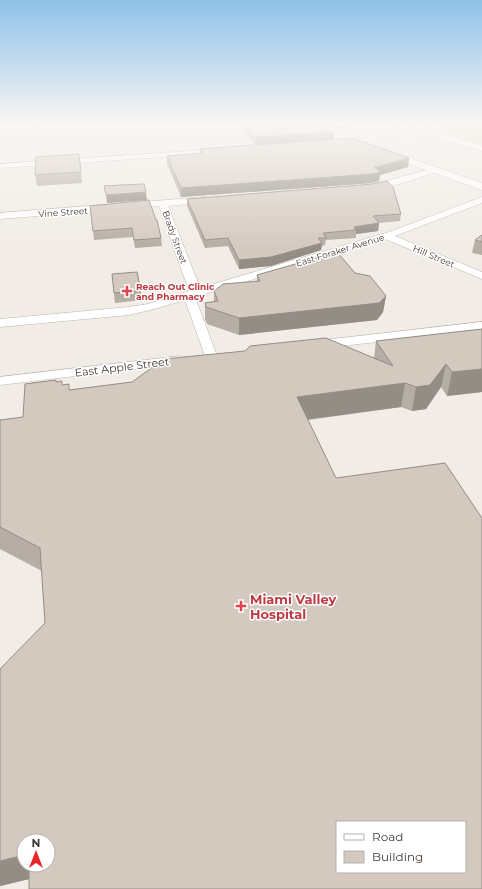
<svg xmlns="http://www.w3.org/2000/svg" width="482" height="889" font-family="Montserrat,sans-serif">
  <rect width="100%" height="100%" fill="#f1ece5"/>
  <!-- green -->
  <polygon fill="#d3e2b1" points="457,124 482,124 482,144 436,130"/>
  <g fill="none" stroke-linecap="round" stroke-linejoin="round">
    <!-- minor casing -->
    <g stroke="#beb5ac" stroke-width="1">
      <g id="minor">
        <polygon points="22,124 56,124 52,126 0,129 0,125"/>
        <polygon points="410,124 420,124 357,144 340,144 336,142 340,140 357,140"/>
        <polygon points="441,124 451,124 433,131 482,146 482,151 426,133 404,140 400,138 420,130 420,128 426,129"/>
        <polygon points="220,149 224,151 223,153 0,168 0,164"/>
        <path d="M434,168L438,170L437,172C425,175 374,195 366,187L367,185L379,183Z"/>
        <polygon points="206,197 209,198 210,200 209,202 168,206 200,288 389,232 482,197 482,203 395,236 482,272 482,279 385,239 195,297 217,356 216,359 206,359 205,356 185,300 154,309 129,315 0,327 0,319 129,307 148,304 189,291 159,206 0,219 0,213"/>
        <polygon points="482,322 482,330 315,349 311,348 309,345 311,342 315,341"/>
        <polygon points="180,356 185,357 186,360 185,363 0,385 0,377"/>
      </g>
    </g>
    <!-- tertiary casing -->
    <g stroke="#beb5ac" stroke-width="1">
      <polygon id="tertiary" points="300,124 312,124 482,183 482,190 302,126"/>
    </g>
    <!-- minor -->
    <use href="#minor" fill="#fff" fill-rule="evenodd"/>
    <!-- tertiary -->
    <use href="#tertiary" fill="#fff" fill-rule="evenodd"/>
  </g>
  <!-- wall -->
  <g fill="#b6ada4">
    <polygon points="239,124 314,124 335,132 334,139 409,158 408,167 380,175 379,181 372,183 181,197 167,164 167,156 200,154 200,149 255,145"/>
    <polygon points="315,124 357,124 335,130"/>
    <polygon points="79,154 82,183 37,186 35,175"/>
    <polygon points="373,184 401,214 400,221 379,223 378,231 356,234 356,238 326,240 325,245 322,246 321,250 271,266 239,269 228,246 205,248 187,206 187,199"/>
    <polygon points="90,206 161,238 162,246 135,248 133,237 94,240"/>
    <polygon points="482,235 482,255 472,253 475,240"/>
    <polygon points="355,273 386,296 383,312 377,320 239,335 207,324 205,319 205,303 214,302 214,291 257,281 257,275"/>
    <polygon points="112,274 141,291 142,300 115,303"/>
    <polygon points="482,329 482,392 447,396 441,387 426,409 412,411 401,407 308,420 29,879 0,886 45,623 42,571 0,549 0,420 23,417 56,382 70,390 374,358 376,341"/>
  </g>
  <!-- shaded-wall -->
  <g fill="#948d86">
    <polygon points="335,124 357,124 335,130"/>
    <polygon points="321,126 321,133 335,132 334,140 255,145 255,137"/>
    <polygon points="409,158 408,167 380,175 379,181 372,183 181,197 181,188 377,173 377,167"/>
    <polygon points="146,192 147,200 107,203 106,195"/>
    <polygon points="379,223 378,231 356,234 356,230 354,227"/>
    <polygon points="322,243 321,250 271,266 239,269 239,260"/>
    <polygon points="386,296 383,312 377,320 239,335 239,318"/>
    <polygon points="446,364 441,387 426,409 412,411 416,387"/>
    <polygon points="482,369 482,392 447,396 452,372"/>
    <polygon points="405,383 401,407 296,421 297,397"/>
    <polygon points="24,855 24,865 33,865 38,877 0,886 0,861"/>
  </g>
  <!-- building -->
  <g fill="#d4c9bf" stroke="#948d86" fill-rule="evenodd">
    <polygon points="245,124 314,124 321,126 320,127 335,132 255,137"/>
    <polygon points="351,138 409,158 377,167 374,166 380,172 373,174 181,188 167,156 202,153 200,149"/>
    <polygon points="79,154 81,172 35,175 36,157"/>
    <polygon points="387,181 393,187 401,214 373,216 379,223 354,227 356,230 323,233 326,238 318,238 322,243 271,257 239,260 228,238 205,240 187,199 373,184"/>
    <polygon points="144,184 146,192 106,195 104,186 120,185"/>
    <polygon points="149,200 156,220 157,220 161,238 134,240 132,228 93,231 90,206"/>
    <polygon points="482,235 482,242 475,240"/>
    <polygon points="337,252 355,273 370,276 386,296 379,303 239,318 206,307 205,303 218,301 214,291 223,284 260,281 257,275"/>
    <polygon points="137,272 141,291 114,293 112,274"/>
    <path d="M482,329V369L452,372L446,364L430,385L416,387L405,383L297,397L336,478L445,463L482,518V889H29V865H48V841H24V855L0,861V669L45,623L40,548L0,527V420L23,417L25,384L56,380V382L62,381V385L69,384V390L132,382L164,359L245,351L250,346L326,338L393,366L376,341ZM337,822H465V872H337Z"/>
  </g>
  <!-- sky -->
  <linearGradient id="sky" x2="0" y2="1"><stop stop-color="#8dc2e8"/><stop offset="0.5" stop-color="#f9f6f3"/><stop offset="1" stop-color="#f9f6f3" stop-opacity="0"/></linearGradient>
  <rect width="482" height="248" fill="url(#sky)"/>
  <!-- markers -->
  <g fill="#e0444e" stroke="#fff" stroke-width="1.5">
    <path d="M125 285h4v4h4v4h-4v4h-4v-4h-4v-4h4z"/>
    <path d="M239 600h4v4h4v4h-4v4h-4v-4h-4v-4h4z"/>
  </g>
  <g text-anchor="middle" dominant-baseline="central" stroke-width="3" stroke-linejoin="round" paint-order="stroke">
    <!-- far-street labels -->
    <g font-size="9" fill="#433b35" stroke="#fff">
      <text transform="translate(63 212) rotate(-4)">Vine Street</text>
      <text transform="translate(175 237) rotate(70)">Brady Street</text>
      <text transform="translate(340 250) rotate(-17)">East Foraker Avenue</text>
      <text transform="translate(434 256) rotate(23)">Hill Street</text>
    </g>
    <!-- far-health labels -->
    <g font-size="9" font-weight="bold" fill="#be3a42" stroke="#fff" text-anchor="start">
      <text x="136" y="286">Reach Out Clinic<tspan x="136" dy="10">and Pharmacy</tspan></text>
    </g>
    <!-- street labels -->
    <g font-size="11" fill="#433b35" stroke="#fff">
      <text transform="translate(122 367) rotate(-7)">East Apple Street</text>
    </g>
    <!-- near-health labels -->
    <g font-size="13" font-weight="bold" fill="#be3a42" stroke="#fff" text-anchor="start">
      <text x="250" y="599">Miami Valley<tspan x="250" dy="15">Hospital</tspan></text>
    </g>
  </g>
  <!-- legend -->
  <rect x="336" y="821" width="130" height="52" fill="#ffffff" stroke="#b4b1ae"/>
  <rect x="344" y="834" width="20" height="6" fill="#ffffff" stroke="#b4b1ae"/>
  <text x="372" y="841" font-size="12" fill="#433b35">Road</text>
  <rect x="344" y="851" width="20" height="12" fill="#d4c9bf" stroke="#b4b1ae"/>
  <text x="372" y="861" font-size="12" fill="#433b35">Building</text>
  <!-- north arrow -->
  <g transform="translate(36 853)"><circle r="19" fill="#ffffff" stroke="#b4b1ae"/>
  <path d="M0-3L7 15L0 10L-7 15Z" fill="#e72626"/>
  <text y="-6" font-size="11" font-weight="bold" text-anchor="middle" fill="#433b35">N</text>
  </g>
</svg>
